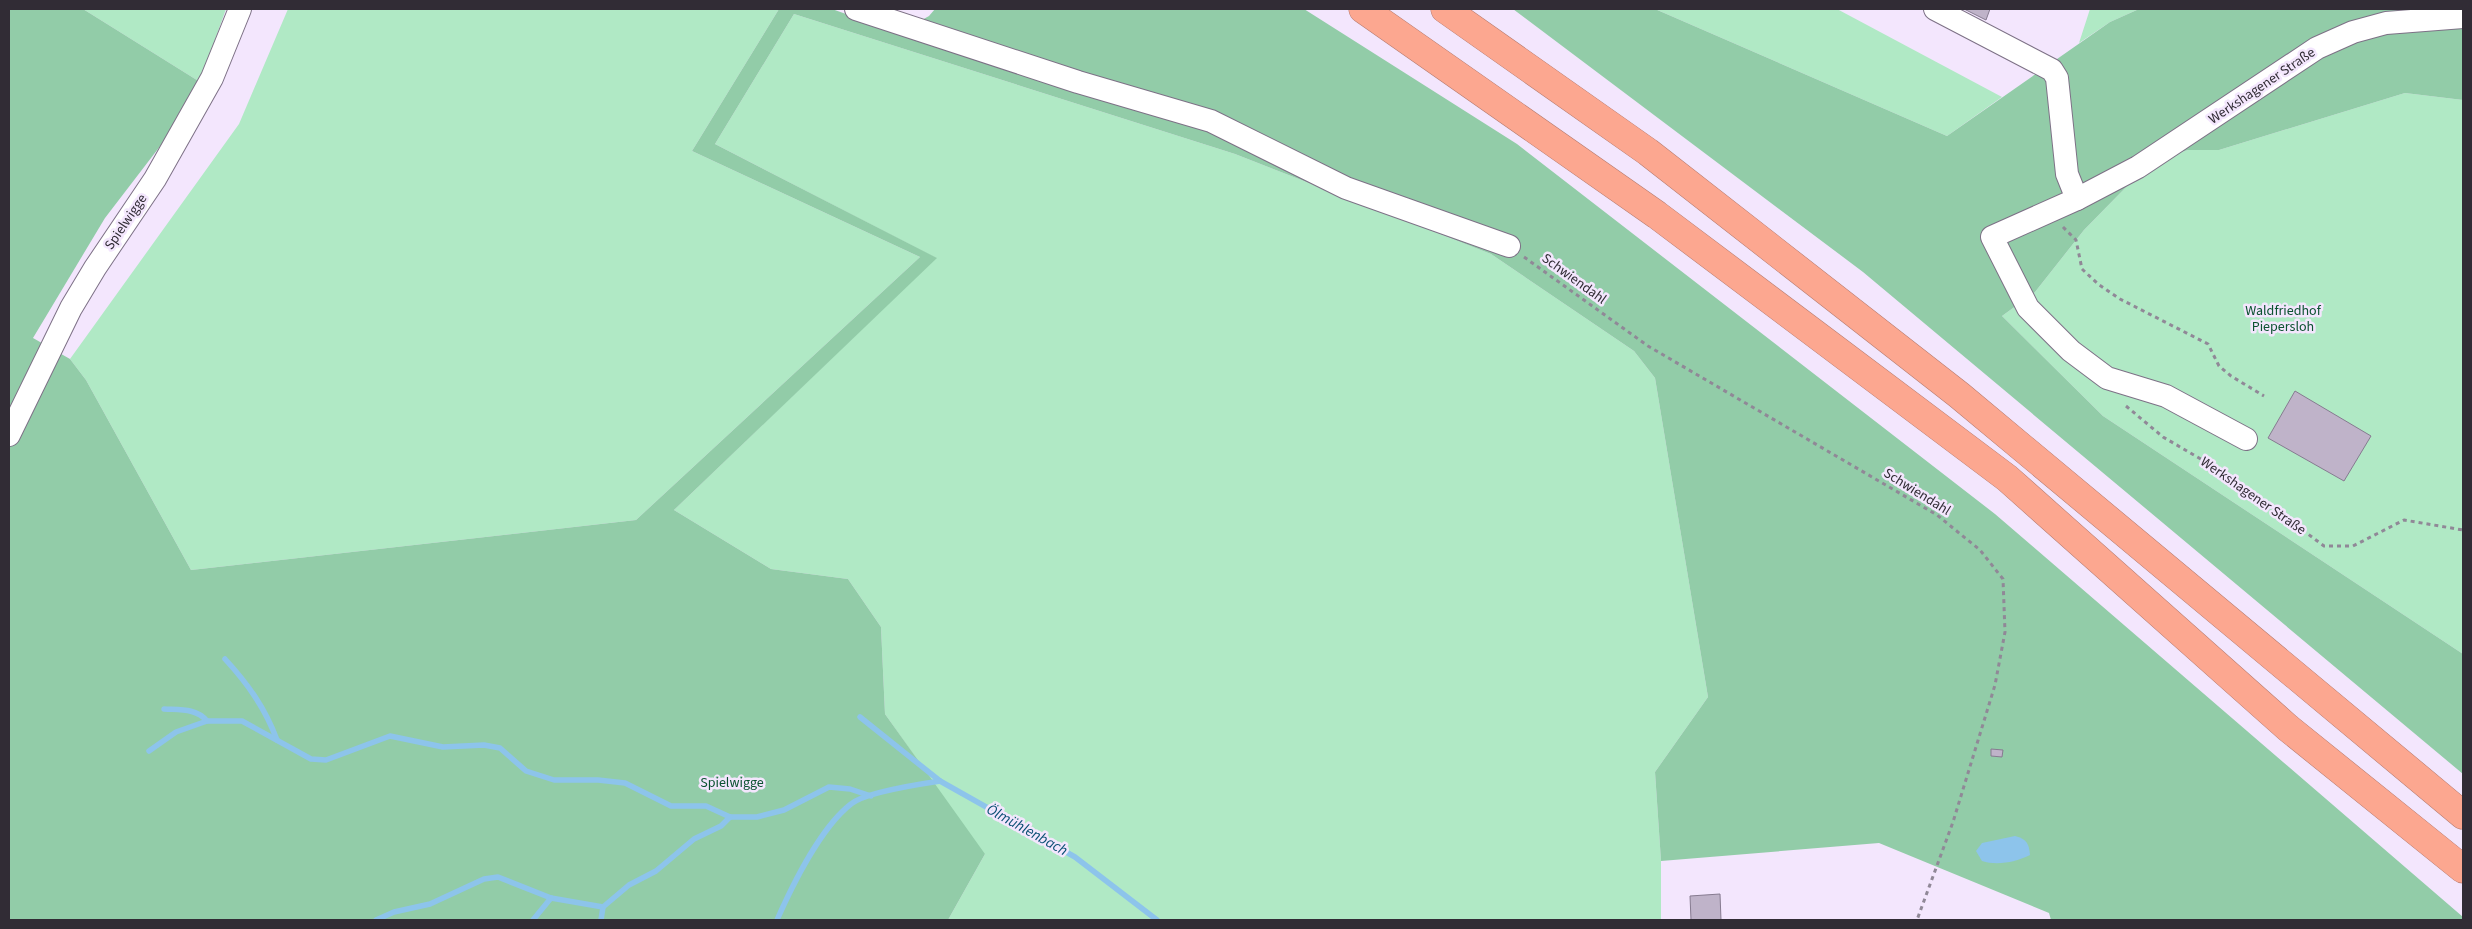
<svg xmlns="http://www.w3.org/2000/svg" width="2472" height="929" font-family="'Source Sans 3',sans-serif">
  <rect width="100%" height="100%" fill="#f3e6fd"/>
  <!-- green -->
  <g fill="#b0e9c5">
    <polygon points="83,9 226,9 200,82"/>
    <polygon points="288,9 779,9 692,151 920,257 636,520 191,570 86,380 70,359 239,124"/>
    <polygon points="1655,9 1837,9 2002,97 1947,136"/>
    <polygon points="2090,9 2139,9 2110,22 2079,43"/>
    <polygon points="794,14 1235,154 1491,254 1634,351 1655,378 1708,697 1655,772 1661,861 1661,920 948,920 985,854 9,761 851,681 923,768 885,714 881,627 848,579 771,569 674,510 936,258 715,144"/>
    <polygon points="2405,93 2463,100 2463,654 2103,416 2002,316 2035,292 2084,230 2133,180 2162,158 2188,150 2219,150"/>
  </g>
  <!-- forest -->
  <g fill="#92cca8">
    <polygon points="9,9 83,9 200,82 174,128 105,218 33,338 70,359 86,380 191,570 636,520 920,257 692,151 779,9 832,9 899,33 929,16 935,9 1304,9 1517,144 1995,514 2463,917 2463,920 2051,920 2049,913 1879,843 1661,861 1655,772 1708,697 1655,378 1634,351 1491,254 1235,154 794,14 715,144 937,258 674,510 771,569 848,579 881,627 885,714 985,854 948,920 9,920"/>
    <polygon points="1513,9 1655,9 1947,136 2110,22 2139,9 2463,9 2463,100 2405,93 2219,150 2188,150 2162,158 2133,180 2084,230 2035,292 2002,316 2103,416 2463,654 2463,774 1863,272"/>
  </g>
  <!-- water -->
  <path fill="#8dc4eb" d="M2015,836C2027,839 2029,844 2030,855C2016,862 1997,866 1982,861L1976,851L1982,843Z"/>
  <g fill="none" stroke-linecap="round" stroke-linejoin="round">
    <!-- stream -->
    <g stroke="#8dc4eb" stroke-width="5.5">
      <path d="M225,659C248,684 265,708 277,740"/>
      <path d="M164,709C180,710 196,708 207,721"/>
      <polyline points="860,717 940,781"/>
      <polyline points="149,751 176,732 207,721 242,721 311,759 326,760 390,736 443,747 484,745 500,748 526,771 554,780 598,780 625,783 671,806 706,806 730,817 757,817 784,810 829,787 850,789 871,796"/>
      <polyline points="376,920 394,912 430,904 484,879 498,877 551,898 603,907 629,885 656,871 694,839 721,826 730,817"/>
      <polyline points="533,920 551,898"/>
      <polyline points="601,920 603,907"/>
      <path d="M777,920C792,886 821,827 851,804C865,792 920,784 940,781L1075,857L1157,920"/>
    </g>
  </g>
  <!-- building -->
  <g fill="#bfb3c9" stroke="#867b90">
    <polygon points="1964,9 1990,9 1986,20"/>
    <polygon points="2295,391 2371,436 2344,481 2268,438"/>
    <polygon points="1991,749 2003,750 2002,757 1991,756"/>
    <polygon points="1720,894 1721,920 1691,920 1690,896"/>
  </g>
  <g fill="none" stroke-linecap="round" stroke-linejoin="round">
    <!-- minor casing -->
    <g stroke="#7d7186" stroke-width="24">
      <g id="minor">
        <polyline points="856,9 1078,82 1211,121 1346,188 1509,246"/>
        <polyline points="1935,9 2052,70 2057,78 2067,174 2077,199"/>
        <polyline points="9,435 71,308 95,268 155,179 212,78 240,9"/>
        <polyline points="2246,439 2166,396 2107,378 2071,351 2028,308 1992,237 2077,199 2138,167 2317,48 2353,32 2386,23 2463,17"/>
      </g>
    </g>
    <!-- highway casing -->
    <g stroke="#b57c70" stroke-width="29">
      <g id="highway">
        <polyline points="1363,9 1657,215 2007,478 2288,728 2463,869"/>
        <polyline points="1445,9 1648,152 1959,395 2463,815"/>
      </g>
    </g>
    <!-- path -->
    <g stroke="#908897" stroke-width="3" stroke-dasharray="4 4" stroke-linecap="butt">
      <polyline points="2063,227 2076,240 2082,269 2098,284 2120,299 2208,344 2219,366 2231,376 2264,396"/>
      <polyline points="1524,257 1648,346 1937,515 1980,550 2003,579 2005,632 1995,685 1953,822 1917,920"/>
      <polyline points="2126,406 2163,437 2230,476 2324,546 2353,546 2404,520 2463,530"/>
    </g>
    <!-- minor -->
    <use href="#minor" stroke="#fff" stroke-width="22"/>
    <!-- highway -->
    <use href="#highway" stroke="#fca790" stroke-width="28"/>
  </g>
  <g text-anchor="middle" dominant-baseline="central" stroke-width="5" stroke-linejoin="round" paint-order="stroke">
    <!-- street labels -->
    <g font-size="14" fill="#312c35" stroke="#f3e6fd">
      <text transform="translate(2262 86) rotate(-34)">Werkshagener Straße</text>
      <text transform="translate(126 222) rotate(-56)">Spielwigge</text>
      <text transform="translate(1574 279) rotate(36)">Schwiendahl</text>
      <text transform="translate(1917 492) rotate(32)">Schwiendahl</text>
      <text transform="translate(2253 496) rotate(35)">Werkshagener Straße</text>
    </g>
    <!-- park labels -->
    <g font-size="14" fill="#0b5230" stroke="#f3e6fd">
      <text x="2283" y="311">Waldfriedhof<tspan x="2283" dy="16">Piepersloh</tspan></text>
      <text x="732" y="783">Spielwigge</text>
    </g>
    <!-- water labels -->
    <g font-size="15" font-style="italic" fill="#094f74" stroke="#f3e6fd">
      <text transform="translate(1027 830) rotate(29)">Ölmühlenbach</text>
    </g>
  </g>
  <!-- border -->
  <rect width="2472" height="929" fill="none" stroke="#312c35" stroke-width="20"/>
</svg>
